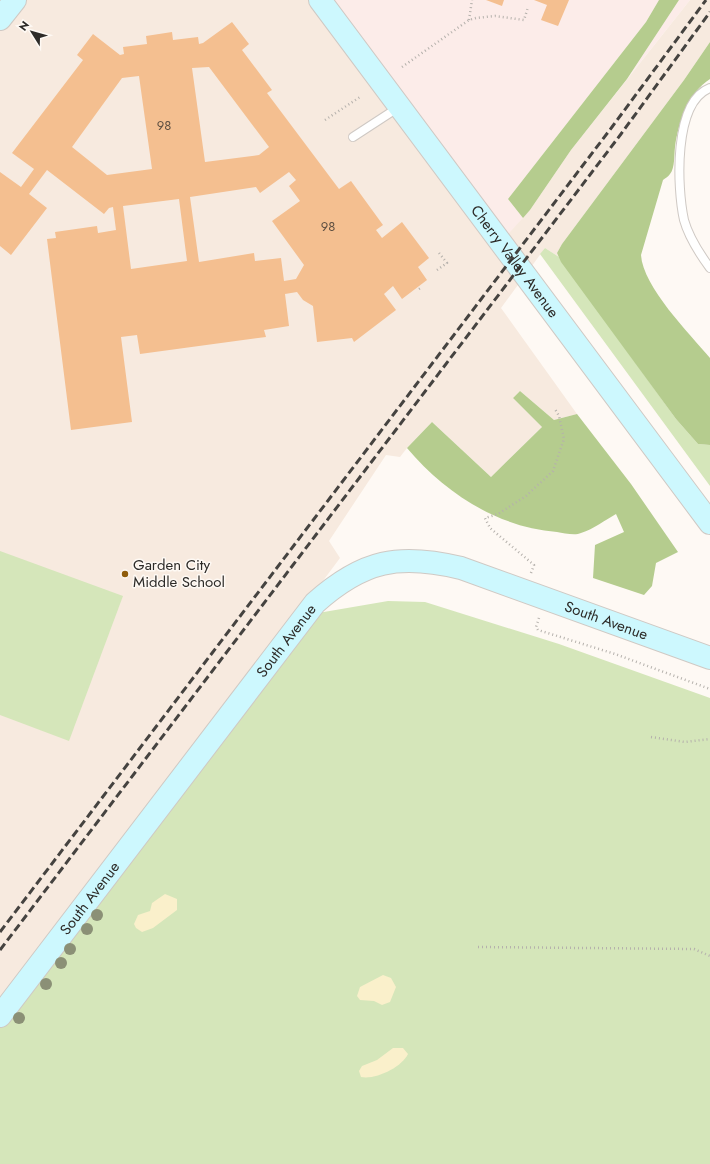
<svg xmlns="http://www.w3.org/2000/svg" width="710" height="1164" font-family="Jost,sans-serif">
  <rect width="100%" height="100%" fill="#fef9f4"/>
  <!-- commercial -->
  <g fill="#fcece9">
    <polygon points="318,0 659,0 646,22 508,199 523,218 502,242"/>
    <polygon points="679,0 690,0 627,79"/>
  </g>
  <!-- built -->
  <polygon fill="#f7eadf" points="14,0 320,0 502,241 530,210 571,150 690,0 710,0 710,42 684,80 562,244 557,253 559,257 545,248 501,308 577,414 554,420 520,391 513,398 542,427 491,477 432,422 407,448 400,457 386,455 329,541 340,558 0,1014 0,19"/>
  <!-- green -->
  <g fill="#d5e6ba">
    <polygon points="545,248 559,257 676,419 698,444 710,445 710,486 540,254"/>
    <polygon points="0,551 123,596 69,741 0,715"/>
    <polygon points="388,601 425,602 559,644 710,698 710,1164 0,1164 0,1024 318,613"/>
  </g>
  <!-- forest -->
  <g fill="#b5cc8e">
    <polygon points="659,0 679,0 627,79 571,150 530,210 523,218 508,199 646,22"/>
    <path d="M710,42V79C689,92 678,123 675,147C674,154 675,168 670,174C668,177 665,178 663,180L641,255C643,287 689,333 710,358V445L698,444L676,419L561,262L557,253L562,244L684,80Z"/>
    <path d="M520,391L554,420L577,414L631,484L678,552L656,563L652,586L644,595L593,578L595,545L624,532L616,514C605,520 594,529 581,533C575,536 564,533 557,532C497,527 445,493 407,448L432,422L491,477L542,427L513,398Z"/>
  </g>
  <!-- sand -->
  <g fill="#faf0cb">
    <polygon points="165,894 177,899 177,910 153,928 142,932 136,928 134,924 138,915 150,911 152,903"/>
    <polygon points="383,975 391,978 396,987 390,1002 382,1005 374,1001 360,1000 357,996 360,987"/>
    <path d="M393,1048H403L408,1054C402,1067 376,1080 361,1077L359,1071L362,1066L377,1060Z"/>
  </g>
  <!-- building -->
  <g fill="#f4bf90" fill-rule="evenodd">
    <polygon points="486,0 504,0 502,6"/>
    <polygon points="534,0 569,0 558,26 541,20 547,5"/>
    <path d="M232,22L249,44L242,50L272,90L267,93L339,189L351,181L383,225L376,230L382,238L402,222L429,258L418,267L427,280L402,299L393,286L384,294L396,310L354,342L352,338L317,342L313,306L303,300L297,292L285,294L289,326L264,330L266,337L140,354L137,335L121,337L132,422L71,430L47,239L56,238L55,232L97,226L98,233L116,230L113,207L109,208L104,214L47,170L29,194L47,208L11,255L0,246V172L21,187L34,169L12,153L83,60L77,55L93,34L120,55L124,54L123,47L147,44L146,36L172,32L173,40L198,37L199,44L203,43ZM209,67L269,147L259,155L205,162L192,68ZM139,76L152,169L107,175L72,147L122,78ZM289,172L296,180L289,186L300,201L272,221L304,265L296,279L284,281L281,258L255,261L254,253L199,262L190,197L256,187L260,193ZM179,199L187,261L131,269L123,206Z"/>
  </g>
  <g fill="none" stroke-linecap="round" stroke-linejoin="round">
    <!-- lane casing -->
    <g stroke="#cfc9c4" stroke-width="10">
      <g id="lane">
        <path d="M710,88C673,102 677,188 684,220C689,238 699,253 710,268"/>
        <polyline points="353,137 399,107"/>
      </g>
    </g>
    <!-- secondary casing -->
    <g stroke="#cfc9c4" stroke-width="24">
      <g id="secondary">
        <path id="s1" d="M320,0L710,523"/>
        <polyline points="0,19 15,0"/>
        <path id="s2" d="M0,1016L315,603C363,560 399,553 461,568L710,658"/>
      </g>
    </g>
    <!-- path -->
    <g stroke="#b5b1ac" stroke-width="2.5" stroke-dasharray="1 3" stroke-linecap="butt">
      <polyline points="469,20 472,0"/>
      <polyline points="402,67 469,20 476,18 495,16 524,20 528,7"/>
      <polyline points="325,120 360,97"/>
      <polyline points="437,270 447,263 439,253"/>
      <polyline points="419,289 422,287"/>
      <polyline points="531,573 534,565 490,528 485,518 498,514 526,496 553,471 564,439 559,416 555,409"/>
      <polyline points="539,618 536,627 538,630 615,654 710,689"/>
      <polyline points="651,737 685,742 710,739"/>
      <polyline points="478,947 694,949 710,956"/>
    </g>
    <!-- lane -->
    <use href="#lane" stroke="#fff" stroke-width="8"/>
    <!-- secondary -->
    <use href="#secondary" stroke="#cdf8fe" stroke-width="22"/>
    <!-- rail -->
    <g stroke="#454340" stroke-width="3" stroke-dasharray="8 4" stroke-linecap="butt">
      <polyline points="0,932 612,127 706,0"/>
      <polyline points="0,950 621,134 710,12"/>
    </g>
  </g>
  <!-- trees -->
  <g fill="#8b9076">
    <circle cx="97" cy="915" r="6"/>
    <circle cx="87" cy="929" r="6"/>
    <circle cx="70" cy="949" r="6"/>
    <circle cx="61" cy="963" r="6"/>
    <circle cx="46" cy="984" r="6"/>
    <circle cx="19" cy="1018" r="6"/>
  </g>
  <!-- markers -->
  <circle fill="#8f5c0b" stroke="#fef9f4" stroke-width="1.5" cx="125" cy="574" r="4"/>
  <g text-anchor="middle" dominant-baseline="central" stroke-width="3" stroke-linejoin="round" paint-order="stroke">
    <!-- number labels -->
    <g font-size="13" fill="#5f5042">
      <text x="164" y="125">98</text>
      <text x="328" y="226">98</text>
    </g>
    <!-- street labels -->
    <g font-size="15" fill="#2d2b28" stroke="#fef9f4">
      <text stroke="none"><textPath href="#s1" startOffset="326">Cherry Valley Avenue</textPath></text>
      <text stroke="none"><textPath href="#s2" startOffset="832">South Avenue</textPath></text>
      <text stroke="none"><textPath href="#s2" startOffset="472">South Avenue</textPath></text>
      <text stroke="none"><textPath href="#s2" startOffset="148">South Avenue</textPath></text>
    </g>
    <!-- poi labels -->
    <g font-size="15" fill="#2d2b28" stroke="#fef9f4" text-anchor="start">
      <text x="133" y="565">Garden City<tspan x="133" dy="17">Middle School</tspan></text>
    </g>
  </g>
  <!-- north arrow -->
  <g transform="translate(32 32) rotate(307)" stroke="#fef9f4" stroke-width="3" paint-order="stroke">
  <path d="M0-3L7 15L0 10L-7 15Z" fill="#2d2b28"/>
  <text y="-6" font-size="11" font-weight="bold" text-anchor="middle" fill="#2d2b28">N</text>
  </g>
</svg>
